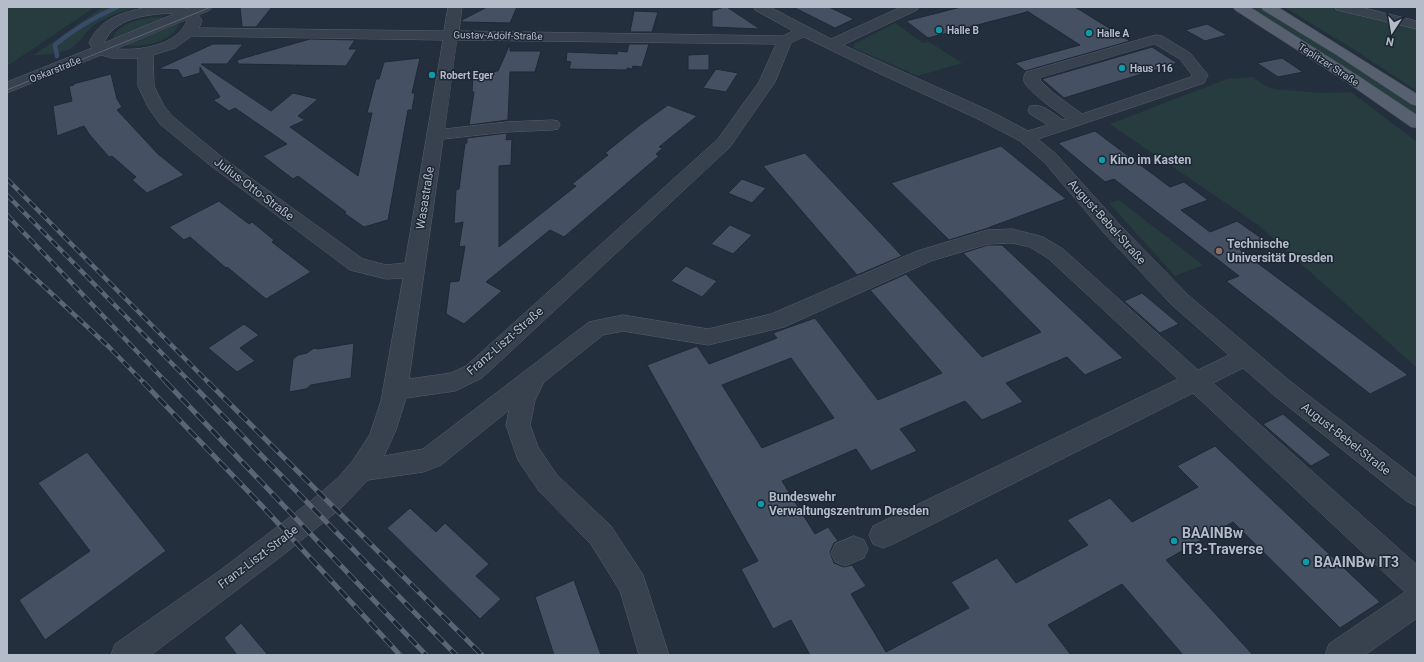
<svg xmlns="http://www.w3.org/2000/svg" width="1424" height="662" font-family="Roboto,sans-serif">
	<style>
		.green { fill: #263c3f }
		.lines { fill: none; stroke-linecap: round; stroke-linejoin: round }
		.stream { stroke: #394c67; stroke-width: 4.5 }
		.building { fill: #455162; stroke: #1f2835; fill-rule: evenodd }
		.minor-casing { stroke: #565f6c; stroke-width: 1 }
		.major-casing { stroke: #414a57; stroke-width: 1 }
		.minor { fill: #38414e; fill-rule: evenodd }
		.major { fill: #56606e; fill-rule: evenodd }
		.tram { stroke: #5a6575; stroke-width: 1 }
		.rail-far1-casing { stroke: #5a6575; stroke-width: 4.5 }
		.rail-casing { stroke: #5a6575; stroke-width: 5 }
		.rail-far1 { stroke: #1d2633; stroke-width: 3; stroke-dasharray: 8; stroke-linecap: butt }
		.rail { stroke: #1d2633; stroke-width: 3.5; stroke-dasharray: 11; stroke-linecap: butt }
		.culture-dot { fill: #0f9aa8; stroke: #1d2633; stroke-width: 1.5 }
		.education-dot { fill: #8d6e63; stroke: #1d2633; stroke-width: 1.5 }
		.labels { text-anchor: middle; stroke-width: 3; stroke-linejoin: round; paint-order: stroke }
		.far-poi-label { font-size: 10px; font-weight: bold; fill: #b4bcc9; stroke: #1d2633; text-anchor: start }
		.far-street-label { font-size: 10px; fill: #b4bcc9; stroke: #1d2633 }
		.poi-label { font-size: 12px; font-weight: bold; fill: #b4bcc9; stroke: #1d2633; text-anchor: start }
		.street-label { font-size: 12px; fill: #b4bcc9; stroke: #1d2633 }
		.near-poi-label { font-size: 14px; font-weight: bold; fill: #b4bcc9; stroke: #1d2633; text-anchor: start }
	</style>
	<rect width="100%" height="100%" fill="#242f3e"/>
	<path class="green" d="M7 7H95L7 66Z
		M103 7H138C124 11 110 15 97 23 87 29 82 40 73 47 66 52 43 56 34 55Z
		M1247 7H1260L1417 107V118Z
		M1284 7H1329L1417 28V91L1350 47Z
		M153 17 170 18 113 41C113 24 141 19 153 17Z
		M177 22 178 26C169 44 139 48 121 45Z
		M895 23 923 43 929 42 962 63 918 76 854 48V44Z
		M1253 77 1265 86 1275 89 1322 93 1351 92 1417 142V368L1258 225 1110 124 1227 79Z
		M1119 200 1203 265 1175 276 1109 203Z"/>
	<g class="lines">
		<path class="stream" d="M57 56 55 45C74 29 95 17 117 7"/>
	</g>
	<path class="building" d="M240 7H272L256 27H242Z
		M487 7H517L510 23 462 22V20Z
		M724 7H727L760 29 712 27V11Z
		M793 7H829L854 19 835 28Z
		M961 7H1075L1130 41 1025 71 1015 63 1080 45 1027 11V12L928 38 906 21Z
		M634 11 658 12 652 32H630Z
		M1207 24 1227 35 1205 41 1185 30Z
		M310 39 355 40 349 49H357L346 66 238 64 237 60Z
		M213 44H243L227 64H201L271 111 293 93 318 99 298 116 305 120 290 127 358 176 372 113H367L376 79H379L384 62 420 58 412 93H415L412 110H408L388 220 364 227 344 213 346 212 298 176 293 179 263 156 287 144 235 108 229 111 213 100 220 97 200 67V73L183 78 178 70 158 69Z
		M510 44V51H541L535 72H510L508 120 469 125 474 92H472L473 74 498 71Z
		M629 44H649L642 67 633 66 632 69 627 68V70L569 69 571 62 566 61 567 52 617 54 618 51 627 52Z
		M1152 47 1177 63 1064 98 1042 79Z
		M709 54V70H688V55Z
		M1282 58 1303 72 1278 77 1257 63Z
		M716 69 738 73 726 92 703 88Z
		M111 74 117 99 122 107 117 110 158 154 184 175 147 193 132 180 136 177 112 156 109 157 89 134 84 126 57 136 53 106 72 101 69 86 74 85 73 84Z
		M668 105 697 116 659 147 663 148 656 154 659 156 564 237 550 230 486 282 502 291 464 324 446 314 450 282 459 281 465 246 459 247 463 222 454 224 456 190 459 189 465 143H467V138L507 133 506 140 512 139 511 165 499 166V247L576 186 572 184 608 155 605 153 640 125Z
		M1095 131 1170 187 1184 182 1208 200 1181 210 1210 232 1237 221 1264 240 1240 250 1408 375 1370 394 1226 281 1239 276 1114 179 1105 182 1058 143Z
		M1001 146 1066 199 985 229 949 240 891 183Z
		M805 153 902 256 857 275 763 166Z
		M742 179 766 188 752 203 728 193Z
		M219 201 249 224 252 222 274 240 272 242 311 272 266 299 227 267 226 268 190 237 184 240 169 227Z
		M730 225 752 235 733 254 711 244Z
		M988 245H1002L1123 358 1085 375 1067 357 1006 383 1023 402 982 420 965 401 900 429 917 451 871 471 856 449 782 481 815 534 828 527 838 541 834 543 830 552 834 563 844 567 852 565 866 586 851 594 886 652 969 608 951 582 997 558 1016 583 1088 545 1067 520 1110 498 1132 522 1198 487 1177 466 1215 446 1380 602 1340 628 1233 522 1166 560 1253 655H1183L1122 584 1048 625 1071 655H810L791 620 773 629 741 569 758 561 647 365 697 346 709 364 777 338 773 333 815 318 878 400 942 373 870 290 906 274 982 357 1041 332 963 253ZM791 358 834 418 762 448 722 385Z
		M686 266 717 281 702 297 671 281Z
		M1142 293 1179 324 1160 333 1124 301Z
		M244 324 259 335 240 348 255 361 237 372 208 348Z
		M354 343 351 378 311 385 306 389 289 392 293 359 298 355 307 353 314 348 318 349Z
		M1283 414 1331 455 1311 466 1263 424Z
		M87 452 166 551 45 640 19 600 90 551 38 483Z
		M410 508 436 532 445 523 489 564 476 576 501 599 480 619 387 528Z
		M574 580 601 655H554L535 597Z
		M241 623 268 655H237L224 638Z"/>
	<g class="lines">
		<defs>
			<path id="minor" d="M148 7H179L188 9 193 7H212L210 10 198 15 202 20 199 28 444 31 448 7H462L459 31 783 36 793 31 755 10 753 7H770L831 39 901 7H919L917 10 843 45 990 111 1028 131 1048 125 1030 114 1028 110 1030 106C1043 103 1053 114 1063 120L1067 119C1058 112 1027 91 1024 81 1023 77 1025 74 1026 72L1152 36 1157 35 1162 36 1190 53 1208 75 1204 83 1038 139 1057 155 1119 224 1188 295 1291 382 1417 479V506L1408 502 1275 396 1243 368 1213 383 1417 565V618L1365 655H1325L1329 644 1405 592 1193 393 893 544 883 548 873 544 869 535 873 526 1178 379 1049 259 1030 247 1012 243 988 244 931 261 784 327 708 345 623 331 603 335 544 382 535 400 530 425 538 447 557 475 611 526 643 575 669 655H639L620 591 591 544 539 491 518 460 506 425 509 410 441 465 423 472 368 480 340 509 283 555 151 655H111L115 644 222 569 312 500 339 477 354 459 370 434 381 401 403 278 386 279 350 270 211 166 160 124 148 107 138 86V58H112L101 55 7 93V82L92 48 89 43C100 18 123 12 148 7ZM169 13 174 14 104 43C114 18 145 15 169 13ZM186 20 187 21C177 46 139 51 116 49ZM192 36 443 40 405 263 386 265 363 259 223 158 172 116 164 106 154 86 153 55 175 48ZM804 37 872 70 978 119 1020 141 1045 163 1105 234 1172 305 1229 355 1198 370 1063 249 1043 237 1036 235 1012 229 987 230 917 251 771 314 708 329 623 315 589 322 423 449 384 456 396 430 406 398 455 391 482 378 730 147 775 82 791 43ZM457 40 776 44 759 82 718 139 466 366 451 373 409 379 443 139 506 132 552 130 558 129 560 125 558 121 552 120 506 122 445 129ZM1155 44 1180 59 1192 75 1191 77 1082 114 1052 92 1040 80V78Z
				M1335 7H1360L1417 21V29L1337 10Z
				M854 536 864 540 868 549 864 558 845 566 835 562 831 553 835 544Z"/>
			<path id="major" d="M1233 7H1250L1360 77 1417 115V128L1411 127 1348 83 1235 10Z
				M1261 7H1278L1417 94V106L1411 104 1335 54 1263 10Z"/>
		</defs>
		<use href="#minor" class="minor-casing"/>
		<use href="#major" class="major-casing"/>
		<use href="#minor" class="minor"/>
		<use href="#major" class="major"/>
		<path class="tram" d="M7 90 211 7"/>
		<defs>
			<path id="rail-far1" d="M7 179 209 383
				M7 195 191 383
				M7 215 167 383
				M7 252 109 347 144 383"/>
			<path id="rail" d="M143 382 263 507 400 655
				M166 382 426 655
				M190 382 456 655
				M208 382 482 655"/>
		</defs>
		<use href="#rail-far1" class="rail-far1-casing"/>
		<use href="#rail" class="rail-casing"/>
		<use href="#rail-far1" class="rail-far1"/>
		<use href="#rail" class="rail"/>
	</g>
	<g class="culture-dot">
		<circle cx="939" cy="30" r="4"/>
		<circle cx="1089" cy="33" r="4"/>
		<circle cx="1122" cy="68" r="4"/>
		<circle cx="432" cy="75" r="4"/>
		<circle cx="1102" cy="160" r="4"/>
		<circle cx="761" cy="504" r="4"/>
		<circle cx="1174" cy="541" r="4"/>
		<circle cx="1306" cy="562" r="4"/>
	</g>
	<circle class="education-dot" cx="1219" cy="251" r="4"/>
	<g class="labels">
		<g class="far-poi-label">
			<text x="947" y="34">Halle B</text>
			<text x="1097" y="37">Halle A</text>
			<text x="1130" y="72">Haus 116</text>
			<text x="440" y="79">Robert Eger</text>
		</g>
		<g class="far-street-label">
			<text transform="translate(498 35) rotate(1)" y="4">Gustav-Adolf-Straße</text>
			<text transform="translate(1329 64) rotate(33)" y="4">Teplitzer Straße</text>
			<text transform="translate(55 69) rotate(-22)" y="4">Oskarstraße</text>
		</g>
		<g class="poi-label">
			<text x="1110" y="164">Kino im Kasten</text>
			<text x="1227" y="248">Technische<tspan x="1227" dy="14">Universität Dresden</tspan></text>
			<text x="769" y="501">Bundeswehr<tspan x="769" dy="14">Verwaltungszentrum Dresden</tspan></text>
		</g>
		<g class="street-label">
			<text transform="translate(254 189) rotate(37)" y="4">Julius-Otto-Straße</text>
			<text transform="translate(425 198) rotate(-81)" y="4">Wasastraße</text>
			<text transform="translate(1107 222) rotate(48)" y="4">August-Bebel-Straße</text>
			<text transform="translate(505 341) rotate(-41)" y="4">Franz-Liszt-Straße</text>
			<text transform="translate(1346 439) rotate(38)" y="4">August-Bebel-Straße</text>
			<text transform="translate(258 557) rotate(-37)" y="4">Franz-Liszt-Straße</text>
		</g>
		<g class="near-poi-label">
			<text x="1182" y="538">BAAINBw<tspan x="1182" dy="16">IT3-Traverse</tspan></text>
			<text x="1314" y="567">BAAINBw IT3</text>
		</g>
	</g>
	<rect width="1424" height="662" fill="none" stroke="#b4bcc9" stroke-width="16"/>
	<g transform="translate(1392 32) rotate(192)" stroke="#1d2633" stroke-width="3" paint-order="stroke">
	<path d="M0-3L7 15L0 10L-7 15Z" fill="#b4bcc9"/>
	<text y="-6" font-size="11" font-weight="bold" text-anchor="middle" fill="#b4bcc9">N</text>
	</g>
</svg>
